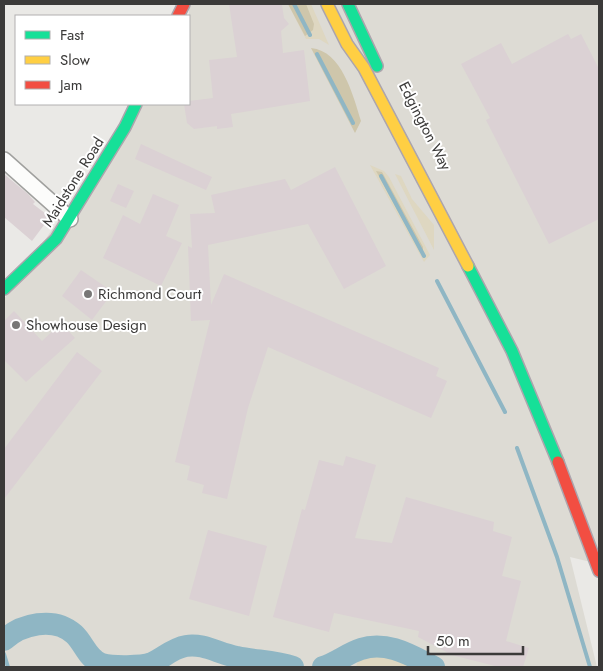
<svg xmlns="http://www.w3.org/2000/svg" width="603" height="671" font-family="Jost,sans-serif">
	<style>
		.built { fill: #dddbd4 }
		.green { fill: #ded7c1 }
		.forest { fill: #cec6ab }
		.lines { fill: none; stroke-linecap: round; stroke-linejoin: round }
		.stream { stroke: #8fb6c4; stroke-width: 4 }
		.river { stroke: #8fb6c4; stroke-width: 22 }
		.building { fill: #dbd1d4 }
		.street-casing { stroke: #a0a09e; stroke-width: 18 }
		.fast-casing { stroke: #aca5ad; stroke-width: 14 }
		.slow-casing { stroke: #aca5ad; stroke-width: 14 }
		.jam-casing { stroke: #aca5ad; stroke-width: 14 }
		.street { stroke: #fcfcfb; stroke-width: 15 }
		.fast { stroke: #16e098; stroke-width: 11 }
		.slow { stroke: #ffcf43; stroke-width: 11 }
		.jam { stroke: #f24e42; stroke-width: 11 }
		.poi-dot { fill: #787776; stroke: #fff; stroke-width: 2 }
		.labels { text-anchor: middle; stroke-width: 4; stroke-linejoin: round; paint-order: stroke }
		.street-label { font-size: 15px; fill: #3b3a39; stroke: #fff }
		.poi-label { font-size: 15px; fill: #3b3a39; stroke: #fff; text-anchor: start }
	</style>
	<rect width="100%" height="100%" fill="#eae9e6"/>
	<path class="built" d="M189 4H599V564L570 557 597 667H4V299L139 104H189Z"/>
	<path class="green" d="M288 4H311L329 45 319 39H306Z
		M370 165 384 171 389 177 430 255 424 262Z
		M395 174 401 176 412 199 434 225V250Z
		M379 652 399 657 414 667H356L359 657Z"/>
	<path class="forest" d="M288 4H306L314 24 313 30 305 36Z
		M311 48C342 51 353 95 361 121L355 133Z
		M376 171 382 172 423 247V251H420Z"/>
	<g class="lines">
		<path class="stream" d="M294 4 310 35
			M317 54 353 123
			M381 176 424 256
			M437 281 505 412
			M517 448 557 557 590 667
			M4 654 8 667"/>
		<path class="river" d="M4 640C21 624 54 616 74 634 84 643 88 660 102 664 112 667 142 667 152 663 163 658 173 648 186 646 204 643 219 654 237 657 256 661 275 661 293 667
			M323 667C336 663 348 653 361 649 387 640 412 656 434 667"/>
	</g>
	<path class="building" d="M229 4 282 5 284 18 289 24 281 31 283 53 304 50 310 101 231 114 233 127 217 129V126L194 129 187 123 184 104H189V101L213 98 209 60 237 57Z
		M568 34 571 39 581 34 599 69V219L549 244 486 120 490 118 461 64 501 43 512 64Z
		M141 144 212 177 206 190 135 159Z
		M335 167 386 266 344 289 308 224 208 245 211 305 224 274 439 368 436 376 447 381 431 418 268 347 248 408 227 499 202 493 204 485 187 480 190 466 175 462 210 320 191 321 188 246 192 248 190 214 215 213 211 195 285 179 291 190Z
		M4 174 28 194 35 202 33 204 50 217 32 241 4 217Z
		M118 184 134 191 126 208 110 201Z
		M153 194 179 205 166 236 182 243 161 286 103 258 123 215 140 224Z
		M81 270 113 292 92 320 62 296Z
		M14 311 42 341 61 323 75 338 26 382 4 360V321Z
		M77 352 102 371 4 499V449Z
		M346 456 376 465 355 538 392 543 406 497 494 522 493 531 512 537 502 576 521 581 506 641 529 648 523 667H499L452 655 418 637 419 631 334 613 329 632 273 617 302 509 305 510 319 460 343 466Z
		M208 530 267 546 249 616 189 599Z"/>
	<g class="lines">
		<defs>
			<path id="street" d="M4 160 70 219"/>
			<path id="fast" d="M348 4 377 66
				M468 266 512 351 558 462
				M4 289 56 239 125 127 136 104"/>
			<path id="slow" d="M327 4 347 44 364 68 468 266"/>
			<path id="jam" d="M178 16 184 4
				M558 462 599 571"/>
		</defs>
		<use href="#street" class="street-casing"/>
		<use href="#fast" class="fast-casing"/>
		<use href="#slow" class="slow-casing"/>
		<use href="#jam" class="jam-casing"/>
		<use href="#street" class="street"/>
		<use href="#fast" class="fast"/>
		<use href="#slow" class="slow"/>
		<use href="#jam" class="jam"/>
	</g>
	<g class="poi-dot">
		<circle cx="88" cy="294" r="5"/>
		<circle cx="16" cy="325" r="5"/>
	</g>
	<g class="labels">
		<g class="street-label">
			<text transform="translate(425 126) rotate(63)" y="5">Edgington Way</text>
			<text transform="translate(73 182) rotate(-58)" y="5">Maidstone Road</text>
		</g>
		<g class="poi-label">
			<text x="98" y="299">Richmond Court</text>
			<text x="26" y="330">Showhouse Design</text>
		</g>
	</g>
	<rect width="603" height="671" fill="none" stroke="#3b3a39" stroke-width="10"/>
	<rect x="15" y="15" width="175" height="90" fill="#ffffff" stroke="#b1b0b0"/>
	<rect x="25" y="31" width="25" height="8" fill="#16e098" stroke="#b1b0b0"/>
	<text x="60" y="40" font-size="15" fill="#3b3a39">Fast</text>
	<rect x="25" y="56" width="25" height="8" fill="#ffcf43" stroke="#b1b0b0"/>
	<text x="60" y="65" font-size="15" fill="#3b3a39">Slow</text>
	<rect x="25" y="81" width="25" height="8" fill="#f24e42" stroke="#b1b0b0"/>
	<text x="60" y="90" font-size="15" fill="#3b3a39">Jam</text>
	<path d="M428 646v8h95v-8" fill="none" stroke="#3b3a39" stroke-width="2.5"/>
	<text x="436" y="646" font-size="15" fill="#3b3a39" stroke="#ffffff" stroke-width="4" paint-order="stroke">50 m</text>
</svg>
